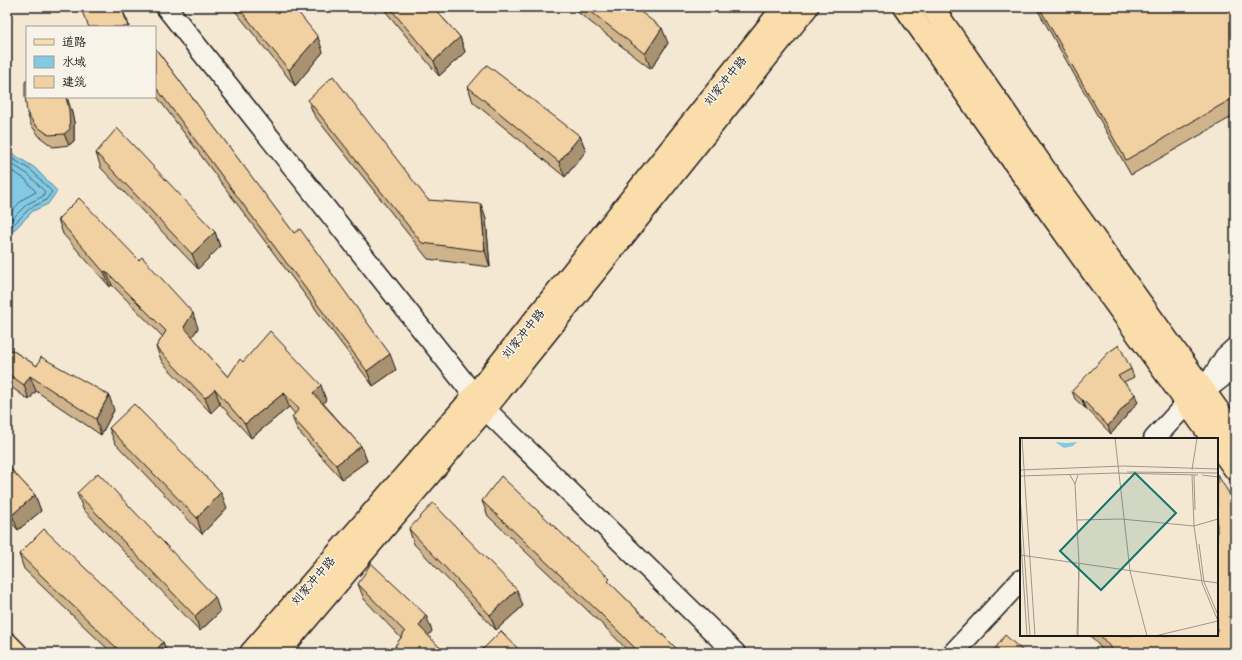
<svg xmlns="http://www.w3.org/2000/svg" width="1242" height="660" font-family="'Balsamiq Sans','LXGW WenKai TC',sans-serif">
	<style>
		.water { fill: #83c9e4; stroke: #5a8494 }
		.lines { fill: none; stroke-linecap: round; stroke-linejoin: round }
		.shore { stroke: #45616c; stroke-width: 1 }
		.minor-casing { stroke: #1c1c1c; stroke-width: 23 }
		.major-casing { stroke: #1c1c1c; stroke-width: 25 }
		.minor { stroke: #f7f3e8; stroke-width: 20 }
		.major { stroke: #fbddab; stroke-width: 22 }
		.wall { fill: #cfb38b; stroke: #1c1c1c }
		.shaded-wall { fill: #a99271; stroke: #1c1c1c }
		.building { fill: #f1d0a2; stroke: #1c1c1c }
		.labels { text-anchor: middle; stroke-width: 3; stroke-linejoin: round; paint-order: stroke }
		.street-label { font-size: 12px; fill: #1c1c1c; stroke: #f7f3e8 }
		.inset-road { fill: none; stroke: #9e968a; stroke-width: 1 }
		.view { fill: #0f766e; fill-opacity: 0.15; stroke: #0f766e; stroke-width: 2 }
		.inset-edge { fill: none; stroke: #1c1c1c; stroke-width: 2 }
	</style>
	<rect width="100%" height="100%" fill="#f5e8d3"/>
	<filter id="ink" filterUnits="userSpaceOnUse"><feTurbulence type="fractalNoise" baseFrequency=".025" numOctaves="2"/><feDisplacementMap in="SourceGraphic" scale="8" xChannelSelector="R" yChannelSelector="G"/><feConvolveMatrix kernelMatrix="1 2 1 2 8 2 1 2 1" color-interpolation-filters="sRGB"/></filter>
	<g filter="url(#ink)">
		<path class="water" d="M7 150 35 168 57 191 48 204 33 211 12 232H7Z"/>
		<g class="lines">
			<path class="shore" d="M7 155 32 171 52 192 45 201 30 208 11 227 7 228
				M7 161 29 175 45 192 42 197 27 204 9 222 7 223
				M7 168 25 179 36 192 23 199 7 216"/>
			<defs>
				<path id="minor" d="M166 7 485 409 735 653
					M1235 348 1225 357 1204 391 1235 367
					M1154 439 1187 403 1199 395
					M953 653 1021 580"/>
				<path id="major" d="M905 7 1028 182 1213 439
					M932 7 1045 170 1235 434
					M1217 444 1235 469
					M7 644 16 653
					M251 653 474 396 784 7
					M278 653 485 409 807 7"/>
			</defs>
			<use href="#minor" class="minor-casing"/>
			<use href="#major" class="major-casing"/>
			<use href="#minor" class="minor"/>
			<use href="#major" class="major"/>
		</g>
		<path class="wall" d="M232 7H294L323 52 295 86Z
			M382 7H433L460 37 465 52 439 76Z
			M571 7H634L668 43 651 69Z
			M1036 7H1235V115L1131 175Z
			M155 48 396 370 373 386 155 94Z
			M468 87 580 136 586 151 565 177 473 102Z
			M308 100 428 200 486 219 490 267 428 259 314 115Z
			M71 109 74 122V141L69 145 53 147 40 137 31 125 27 113Z
			M96 153 215 232 220 247 198 269 101 168Z
			M58 219 198 328 192 337 228 377 243 362 326 400 323 403 361 446 367 461 342 479 298 431 292 417 295 414 289 407 251 438 220 404 211 413 162 362 156 347 163 337 112 285 110 287 63 234Z
			M7 347 37 366 114 410 101 435 36 391 29 400 7 384Z
			M1131 369 1134 377 1124 382 1138 402 1111 434 1086 408H1085L1075 399 1072 391Z
			M109 428 227 508 202 534 115 443Z
			M7 465 35 495 41 511 18 530 7 518Z
			M77 493 220 612 200 631 83 509Z
			M482 501 611 584 681 653H630L606 628 488 516Z
			M409 529 523 606 496 630 414 544Z
			M19 554 163 642 167 653H112L24 569Z
			M358 584 432 631 428 636 445 653H398L395 646 401 638 364 599Z
			M1090 635H1217L1235 653H1105Z"/>
		<path class="shaded-wall" d="M123 11 128 22 129 27H128Z
			M662 28 668 43 651 69 645 54Z
			M318 37 323 52 295 86 289 70Z
			M460 37 465 52 439 76 434 61Z
			M67 97 71 109 74 122V141L69 145 64 134Z
			M580 136 586 151 565 177 559 162Z
			M481 204 486 219 490 267 485 251Z
			M215 232 220 247 198 269 192 254Z
			M106 271 112 285 110 287 104 272Z
			M193 313 198 328 189 342 184 327Z
			M390 354 396 370 373 386 367 371Z
			M30 376 36 391 29 400 24 385Z
			M321 385 326 400 319 408 313 393Z
			M215 389 220 404 211 413 205 398Z
			M284 393 289 407 251 438 245 424Z
			M1135 394 1138 402 1111 434 1108 426Z
			M109 395 114 410 101 435 96 419Z
			M1082 400H1083L1086 408H1085Z
			M361 446 367 461 342 479 336 465Z
			M221 492 227 508 202 534 197 518Z
			M35 495 41 511 18 530 12 515Z
			M517 590 523 606 496 630 490 615Z
			M215 597 220 612 200 631 195 616Z
			M426 615 432 631 424 641 419 626Z
			M163 642 167 653H154Z"/>
		<path class="building" d="M83 7H121L123 11 128 27H89L83 14Z
			M238 7H294L318 37 289 70Z
			M389 7H433L460 37 434 61Z
			M585 7H634L662 28 645 54Z
			M1039 7H1235V97L1126 160Z
			M155 48 294 233 300 229 390 354 367 371 155 86Z
			M487 65 580 136 559 162 468 87Z
			M333 76 428 200 481 204 485 251 422 243 308 100Z
			M27 80V97H66L69 110 70 129 64 134 49 135 35 125 27 113 25 96V82Z
			M117 128 215 232 192 254 96 153Z
			M79 198 139 260 142 257 193 313 184 327 228 377 240 359 243 362 270 331 321 385 313 393 361 446 336 465 292 417 299 409 284 393 245 424 215 389 205 398 156 347 166 331 106 271 104 272 58 219Z
			M1119 345 1131 369 1118 376 1135 394 1108 426 1083 400H1082L1072 391 1109 352Z
			M7 347 37 366 41 357 109 395 96 419 30 376 24 385 7 373Z
			M134 404 221 492 197 518 109 428Z
			M7 465 35 495 12 515 7 509Z
			M98 473 215 597 195 616 77 493Z
			M1217 474 1235 503V653H1115L1100 635H1217Z
			M501 476 610 579 608 581 681 653H640L600 613 482 501Z
			M433 503 517 590 490 615 409 529Z
			M44 529 163 642 154 653H122L19 554Z
			M371 563 426 615 419 626 445 653H403L395 646 405 632 358 584Z
			M501 631 522 653H483L481 651Z
			M1005 635 1025 653H992Z"/>
	</g>
	<g class="labels">
		<g class="street-label">
			<text transform="translate(725 81) rotate(-51)" y="4">刘家冲中路</text>
			<text transform="translate(523 334) rotate(-51)" y="4">刘家冲中路</text>
			<text transform="translate(313 581) rotate(-49)" y="4">刘家冲中路</text>
		</g>
	</g>
	<g transform="translate(1020 438)">
		<rect width="198" height="198" fill="#f5e8d3"/>
		<path d="M35 4 46 5 57 4 53 8 44 10Z" fill="#83c9e4"/>
		<path class="inset-road" d="M2 0 15 198M95 0 110 133 127 198M0 32 103 28 198 31M172 32 177 0M107 34 198 35M50 37 55 46 58 37M172 37 174 88 182 145 198 183M174 37 175 72M182 37 198 39M0 38 97 35 178 37M55 46 59 125M0 56 10 198M57 82 101 81 174 88 198 81M0 90 7 198M179 106 184 144 198 177M0 117 198 145M57 198 59 126 58 198M135 198 198 183"/>
		<path class="view" d="M115 35 156 75 81 152 40 113Z"/>
		<rect width="198" height="198" class="inset-edge"/>
	</g>
	<rect width="1242" height="660" fill="none" stroke="#f7f3e8" stroke-width="24"/>
	<rect x="12" y="12" width="1218" height="636" fill="none" stroke="#1c1c1c" stroke-width="1.5" filter="url(#ink)"/>
	<rect x="26" y="26" width="130" height="72" fill="#f7f3e8" stroke="#9f9d96"/>
	<rect x="34" y="39" width="20" height="6" fill="#fbddab" stroke="#9f9d96"/>
	<text x="62" y="46" font-size="12" fill="#1c1c1c">道路</text>
	<rect x="34" y="56" width="20" height="12" fill="#83c9e4" stroke="#9f9d96"/>
	<text x="62" y="66" font-size="12" fill="#1c1c1c">水域</text>
	<rect x="34" y="76" width="20" height="12" fill="#f1d0a2" stroke="#9f9d96"/>
	<text x="62" y="86" font-size="12" fill="#1c1c1c">建筑</text>
</svg>
